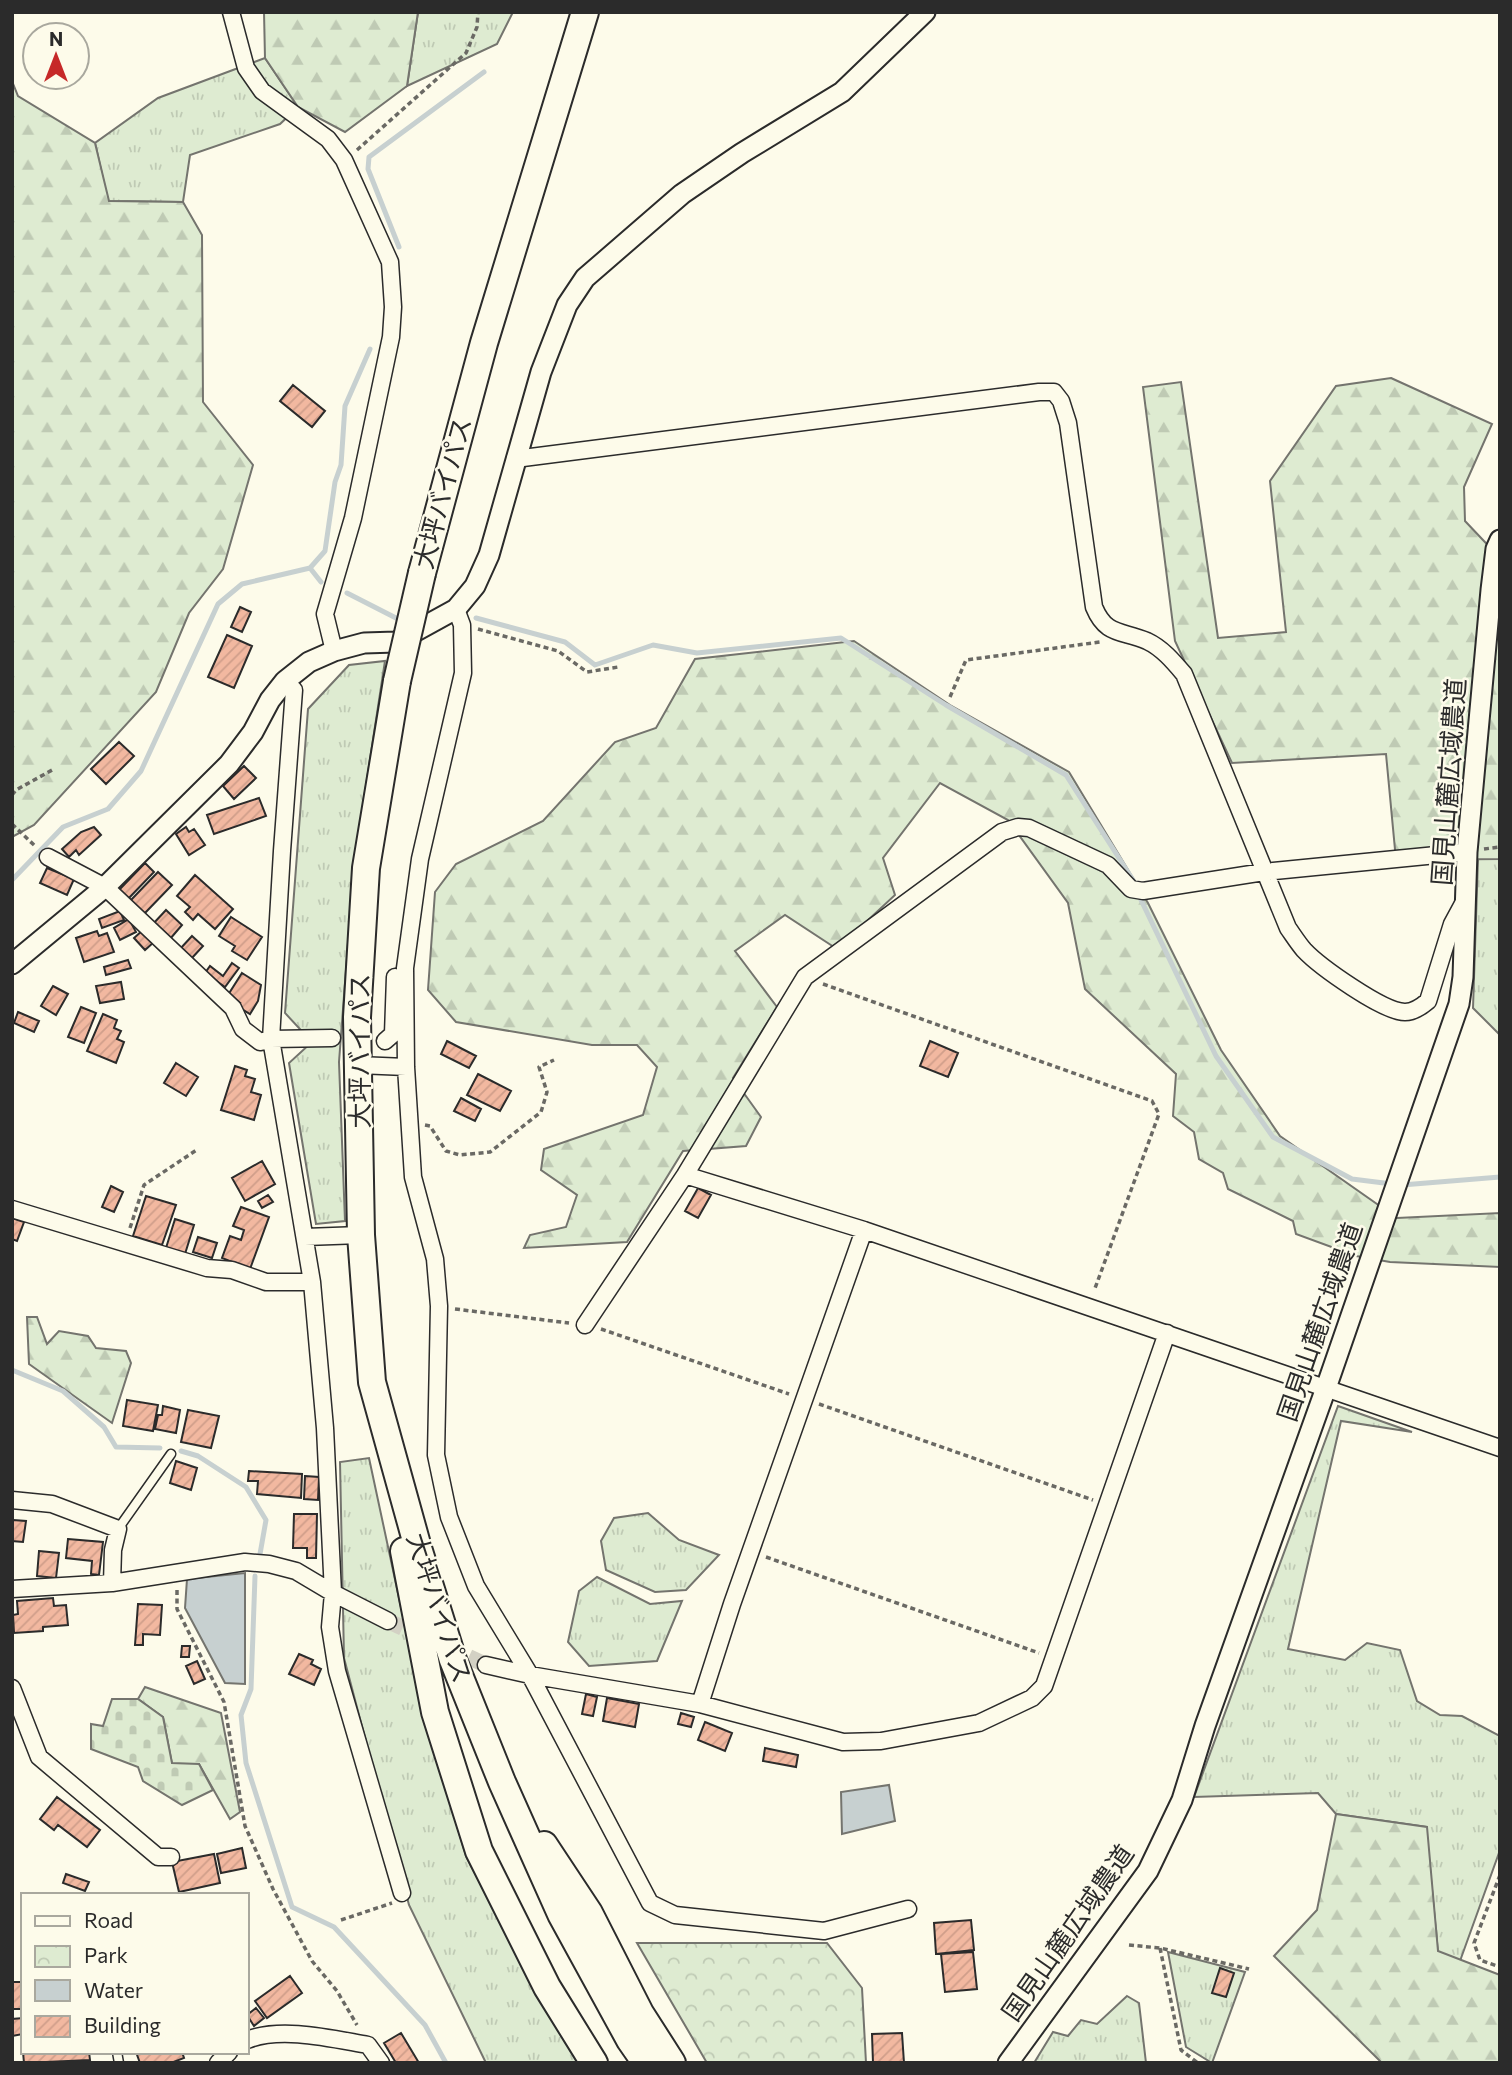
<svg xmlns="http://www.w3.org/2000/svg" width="1512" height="2075" font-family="Commissioner,'Noto Sans JP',sans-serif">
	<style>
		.grass { fill: url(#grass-tufts); stroke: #74746e; stroke-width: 2 }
		.forest { fill: url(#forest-firs); stroke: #74746e; stroke-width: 2 }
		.cemetery { fill: url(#cemetery-stones); stroke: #74746e; stroke-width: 2 }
		.park { fill: url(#park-crowns); stroke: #74746e; stroke-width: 2 }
		.water { fill: #c7d0d0; stroke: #74746e; stroke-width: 2 }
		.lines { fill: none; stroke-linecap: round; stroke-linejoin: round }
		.stream { stroke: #c7d0d0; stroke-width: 5 }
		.building { fill: url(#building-hatch); stroke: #2b2b2b; stroke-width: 2 }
		.minor-tunnel { stroke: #d3d1c4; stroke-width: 16; stroke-dasharray: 16 8; stroke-linecap: butt }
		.service-casing { stroke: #2b2b2b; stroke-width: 11 }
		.minor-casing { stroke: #2b2b2b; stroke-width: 19 }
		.tertiary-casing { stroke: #2b2b2b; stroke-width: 23 }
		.trunk-casing { stroke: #2b2b2b; stroke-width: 30 }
		.path { stroke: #6a6964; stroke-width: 3.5; stroke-dasharray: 5 3.5; stroke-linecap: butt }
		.service { stroke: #fdfbea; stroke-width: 8 }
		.minor { stroke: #fdfbea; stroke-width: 16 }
		.tertiary { stroke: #fdfbea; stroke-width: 19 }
		.trunk { stroke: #fdfbea; stroke-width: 26 }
		.trunk-bridge-casing { stroke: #2b2b2b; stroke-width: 30; stroke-linecap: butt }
		.trunk-bridge { stroke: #fdfbea; stroke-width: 26 }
		.labels { text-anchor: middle; stroke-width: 5; stroke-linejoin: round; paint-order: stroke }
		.street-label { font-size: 26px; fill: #2b2b2b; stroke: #fdfbea }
	</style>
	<defs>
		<pattern id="grass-tufts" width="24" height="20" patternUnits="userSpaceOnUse" patternTransform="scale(1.75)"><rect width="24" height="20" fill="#deebd1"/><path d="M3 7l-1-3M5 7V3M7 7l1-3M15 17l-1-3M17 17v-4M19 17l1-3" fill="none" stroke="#bfcab4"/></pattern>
		<pattern id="forest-firs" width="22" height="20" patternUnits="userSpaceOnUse" patternTransform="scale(1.75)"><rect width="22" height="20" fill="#deebd1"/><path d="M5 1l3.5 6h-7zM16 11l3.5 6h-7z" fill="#bfcab4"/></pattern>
		<pattern id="cemetery-stones" width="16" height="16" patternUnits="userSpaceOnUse" patternTransform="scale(1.75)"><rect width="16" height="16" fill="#deebd1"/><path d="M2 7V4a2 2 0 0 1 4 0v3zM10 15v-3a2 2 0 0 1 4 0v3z" fill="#bfcab4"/></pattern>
		<pattern id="park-crowns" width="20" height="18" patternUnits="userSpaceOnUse" patternTransform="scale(1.75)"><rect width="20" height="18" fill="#deebd1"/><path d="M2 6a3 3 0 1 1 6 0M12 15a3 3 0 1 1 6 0" fill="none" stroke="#bfcab4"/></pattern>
		<pattern id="building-hatch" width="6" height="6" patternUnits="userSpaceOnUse" patternTransform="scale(1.75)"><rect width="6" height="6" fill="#f2b8a0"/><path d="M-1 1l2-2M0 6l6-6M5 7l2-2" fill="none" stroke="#d09e8a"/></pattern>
	</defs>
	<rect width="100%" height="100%" fill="#fdfbea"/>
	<path class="grass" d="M418 12H513L497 44 407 86Z
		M265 58 298 107 280 124 190 155 183 202 108 201 95 143 158 98Z
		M385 661 354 864 339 1062 345 1221 316 1224 289 1063 312 1042 285 1013 308 709 349 665Z
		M1478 859H1500V1035L1473 1008Z
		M1338 1406 1412 1432 1341 1421 1288 1649 1345 1660 1367 1643 1400 1650 1417 1701 1440 1715 1462 1716 1500 1736V1850L1460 1961 1438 1952 1426 1827 1336 1814 1318 1793 1194 1797Z
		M369 1458 424 1715 466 1856 530 1979 581 2063H486L409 1905 344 1658 340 1462Z
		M648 1513 679 1540 719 1555 686 1590 655 1592 606 1570 601 1541 614 1518Z
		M597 1577 650 1604 682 1601 657 1661 589 1666 568 1642 579 1591Z
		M1168 1952 1245 1972 1212 2063 1186 2047Z
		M1127 1996 1139 2003 1146 2063H1034L1053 2032 1068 2036 1081 2020 1097 2024Z"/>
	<path class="forest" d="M264 12H418L407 86 345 132 298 107 265 58Z
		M12 81 18 96 95 143 109 201 183 202 202 235 203 402 253 465 223 569 189 613 156 692 34 825 12 837Z
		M1391 378 1492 424 1464 487 1465 521 1500 558V859L1396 860 1386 754 1232 763 1175 641 1143 387 1181 382 1218 638 1286 632 1270 481 1336 386Z
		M854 641 950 705 1069 772 1148 903 1221 1050 1280 1136 1397 1218 1500 1213V1267L1390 1262 1356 1256 1296 1234 1293 1221 1228 1189 1223 1173 1199 1159 1194 1132 1173 1116 1176 1074 1085 989 1068 903 1008 820 940 783 883 858 895 895 837 949 785 915 735 951 777 1007 733 1078 761 1117 746 1146 683 1151 627 1242 524 1248 530 1235 566 1227 577 1195 541 1170 544 1149 643 1115 657 1067 637 1045H592L456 1022 428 990 435 892 456 864 543 821 615 742 656 728 695 659Z
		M27 1317H37L47 1344 59 1331 88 1336 96 1348 126 1351 131 1363 112 1423 29 1364Z
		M145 1687 221 1713 240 1812 230 1819 199 1764H172L163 1717 138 1699Z
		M1336 1814 1427 1827 1438 1951 1500 1975V2063H1382L1274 1956 1317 1910Z"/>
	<path class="cemetery" d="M112 1699H138L163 1717 172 1763 199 1764 213 1790 182 1805 143 1781 138 1767 91 1749V1724L103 1726Z"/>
	<path class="park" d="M637 1943H827L862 1988 866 2063H707Z"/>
	<path class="water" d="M245 1573V1684L225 1683 185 1608 187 1579Z
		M889 1785 895 1821 842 1834 841 1792Z"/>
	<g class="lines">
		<path class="stream" d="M399 247 368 169 369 157 484 72
			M310 568 321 582
			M347 593 396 618H404
			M476 618 565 642 595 665 653 645 697 653 841 638 946 705 1066 775 1133 880
			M12 880 63 827 108 809 141 771 218 604 242 584 310 568 325 551 335 482 341 465 345 406 370 349
			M1141 900 1216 1056 1273 1137 1352 1179 1392 1184
			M1402 1185 1500 1177
			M12 1370 63 1391 104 1427 116 1447 160 1448
			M181 1451 198 1456 246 1487 266 1520 260 1554
			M255 1576 251 1689 241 1715 246 1763 292 1907 334 1927 425 2025 446 2063"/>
	</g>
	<path class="building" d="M293 385 325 411 312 427 280 401Z
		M240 607 251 612 242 632 231 627Z
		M227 635 252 646 234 688 208 677Z
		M119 742 134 756 106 784 91 769Z
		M244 766 256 778 234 799 223 786Z
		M259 798 266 816 214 834 207 815Z
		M94 827 101 835 79 855 76 850 69 857 62 849 81 832Z
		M186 827 189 832 194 829 205 845 189 855 176 834Z
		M145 863 154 872 128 899 119 890Z
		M47 868 74 879 67 895 40 883Z
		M158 872 172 885 144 914 130 901Z
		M195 875 233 909 215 929 198 914 193 920 185 912 190 907 177 896Z
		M166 910 182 925 170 939 153 924Z
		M120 911 124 920 102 928 99 919Z
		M231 917 262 937 247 960 232 951 235 946 219 936Z
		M129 919 136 932 120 940 114 928Z
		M143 930 154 942 145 950 134 938Z
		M97 931 99 936 107 933 114 952 84 962 76 938Z
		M192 936 203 946 191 959 180 949Z
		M128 960 131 968 106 975 104 967Z
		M232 963 239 968 225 987 205 973 210 966 223 976Z
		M242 973 261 985 258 1001 250 1014 237 1006 240 1003 228 995Z
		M121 982 124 999 100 1003 96 986Z
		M53 986 68 994 56 1015 41 1006Z
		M81 1007 96 1013 84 1043 68 1037Z
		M18 1012 39 1021 34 1032 14 1023Z
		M103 1014 117 1020 114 1028 121 1031 117 1039 124 1042 116 1063 87 1051Z
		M447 1041 476 1056 469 1068 441 1054Z
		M930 1041 958 1053 948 1077 920 1066Z
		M176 1063 198 1077 186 1096 164 1083Z
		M235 1066 247 1070 245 1076 255 1079 251 1092 261 1095 254 1120 221 1110Z
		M478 1074 511 1091 500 1111 467 1095Z
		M461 1098 481 1109 475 1121 454 1111Z
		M262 1161 275 1184 245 1201 232 1178Z
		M111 1186 123 1192 114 1212 102 1207Z
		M698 1188 711 1195 698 1218 685 1211Z
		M268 1195 273 1202 262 1208 258 1201Z
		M146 1196 176 1205 162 1245 133 1236Z
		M241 1207 269 1217 250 1269 222 1258 230 1236 241 1240 244 1230 233 1226Z
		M12 1218 24 1222 17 1241 12 1239Z
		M175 1219 194 1225 185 1254 166 1248Z
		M198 1237 217 1243 212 1258 193 1252Z
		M127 1400 158 1405 153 1431 123 1426Z
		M163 1406 180 1410 176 1433 155 1429 158 1415H162Z
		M188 1410 219 1416 211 1448 181 1442Z
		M176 1461 197 1468 191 1490 170 1483Z
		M249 1471 302 1474 301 1498 257 1494 258 1481H248Z
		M305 1476 319 1477 318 1500 304 1499Z
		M294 1514H317L316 1558H307V1548H293Z
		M13 1520 26 1521 23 1542 12 1541Z
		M68 1539 103 1542 99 1575 91 1574 92 1561 66 1558Z
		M39 1551 59 1553 56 1578 37 1576Z
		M53 1598 54 1606 66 1605 68 1625 43 1627V1631L14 1633 13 1615 18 1614 17 1601Z
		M138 1604 162 1605 160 1635 143 1634V1645H135Z
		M182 1646H190L189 1657H181Z
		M299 1654 313 1660 311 1664 321 1669 314 1685 289 1674Z
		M197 1661 205 1679 194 1684 186 1666Z
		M586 1694 597 1697 593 1716 582 1714Z
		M607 1698 639 1704 635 1727 603 1721Z
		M681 1713 694 1717 691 1727 678 1724Z
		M705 1722 732 1733 725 1751 698 1740Z
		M765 1748 798 1755 796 1767 763 1761Z
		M57 1797 100 1830 87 1847 58 1825 54 1830 40 1819Z
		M242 1848 246 1868 221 1873 217 1854Z
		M214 1854 220 1883 179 1892 172 1862Z
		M66 1874 89 1882 85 1891 63 1883Z
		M971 1920 974 1950 936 1954 934 1923Z
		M973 1952 977 1989 945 1992 941 1954Z
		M1220 1968 1234 1973 1226 1997 1212 1993Z
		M290 1976 302 1993 267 2018 255 2001Z
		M12 1982H23V2009H12Z
		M256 2008 264 2018 254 2026 247 2015Z
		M23 2018V2034L12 2036V2019Z
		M401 2033 419 2063H396L384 2043Z
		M902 2033 904 2063H873L872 2034Z
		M23 2052H89L90 2060 24 2063Z
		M136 2052H182L184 2058 171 2063H140Z"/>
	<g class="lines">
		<path class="minor-tunnel" d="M388 1621 423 1637
			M447 1647 486 1665"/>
		<defs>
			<path id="service" d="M118 1529 171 1454
				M117 2052 119 2063"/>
			<path id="minor" d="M231 12 246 68 262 91 328 139 344 160 390 262 393 307 391 337 353 518 325 614 334 651
				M515 459 1039 392H1054L1061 401 1068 423 1094 607C1106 636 1121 630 1147 641 1162 648 1173 661 1184 674L1288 928C1293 935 1298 943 1304 950 1319 966 1383 1012 1405 1012 1414 1012 1421 1007 1428 1001L1452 924 1465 900
				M456 609 462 625 463 673 420 859 405 968 406 1067 413 1177 435 1259 439 1306 436 1455 449 1517 476 1586 530 1675 650 1903 675 1915 824 1931 908 1909
				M285 681 294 690 282 851 271 1039 312 1282 325 1428 333 1593 330 1627 337 1671 402 1893
				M48 857 105 887 233 1008 243 1029 260 1042 271 1039 332 1038
				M385 1041 393 1034 395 977
				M358 1065 406 1067
				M685 1175 864 1230
				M12 1209 207 1268 232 1270 266 1282H312
				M305 1237 361 1235
				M585 1325 685 1175 805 977 1002 832 1018 827 1029 828 1108 865 1131 889 1143 891 1264 872 1467 852
				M12 1500 52 1504 118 1529 113 1550 112 1583
				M12 1589 112 1583 245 1562 269 1564 296 1571 333 1593 388 1621
				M486 1665 530 1675 700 1704 843 1742 881 1741 979 1723 1032 1698 1044 1686 1167 1333
				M12 1688 39 1757 158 1857H171
				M700 1704 732 1604 864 1230 1500 1448
				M247 2040C281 2026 333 2039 368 2045L381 2063
				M218 2063 229 2052"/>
			<path id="tertiary" d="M12 964 105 887 229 764 253 732 270 700 285 681 309 662 334 651 364 643 396 642 456 609 475 586 489 555 541 372 567 305 585 278 682 194 742 153 842 92 925 12
				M1008 2063 1148 1871 1182 1800 1205 1726 1326 1388 1459 1004 1463 977 1467 852 1491 590 1496 549 1500 540"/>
			<path id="trunk" d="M422 573 484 343 585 12
				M397 681 366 868 357 1017 361 1235 372 1382 418 1548 453 1660 502 1782 561 1914 630 2040 646 2063
				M404 1551 435 1712 479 1851 547 1987 594 2063
				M544 1845 589 1913 640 2013 672 2063"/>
		</defs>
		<use href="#service" class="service-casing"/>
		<use href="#minor" class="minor-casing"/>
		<use href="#tertiary" class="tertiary-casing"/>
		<use href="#trunk" class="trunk-casing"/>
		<path class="path" d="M357 150 466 53 477 27 478 12
			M478 629 558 651 587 672 618 667
			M950 697 966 660 1100 642
			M12 795 16 790 54 769
			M12 824 35 846
			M1484 849 1500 847
			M823 984 1152 1101 1159 1114 1094 1291
			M425 1125 430 1126 446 1151 460 1155 490 1152 541 1112 547 1092 539 1067 554 1060
			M130 1228 144 1185 198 1149
			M455 1309 569 1323
			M601 1329 789 1394
			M819 1404 1093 1500
			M766 1557 1039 1653
			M177 1590V1609L224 1702 245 1826 273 1889 312 1961 337 1991 357 2025
			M1500 1875 1474 1943 1480 1960 1500 1967
			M341 1920 392 1903
			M1129 1945 1160 1948 1249 1969
			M1160 1948 1181 2050 1198 2063"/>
		<use href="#service" class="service"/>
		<use href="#minor" class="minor"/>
		<use href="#tertiary" class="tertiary"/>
		<use href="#trunk" class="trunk"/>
		<defs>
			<path id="trunk-bridge" d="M397 681 422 573"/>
		</defs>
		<use href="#trunk-bridge" class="trunk-bridge-casing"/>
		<use href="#trunk-bridge" class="trunk-bridge"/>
	</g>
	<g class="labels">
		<g class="street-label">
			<text transform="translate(443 493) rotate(-75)" y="9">大坪バイパス</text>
			<text transform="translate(1449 782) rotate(-86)" y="9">国見山麓広域農道</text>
			<text transform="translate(360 1051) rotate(-90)" y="9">大坪バイパス</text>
			<text transform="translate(1320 1322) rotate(-71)" y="9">国見山麓広域農道</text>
			<text transform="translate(439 1608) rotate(72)" y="9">大坪バイパス</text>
			<text transform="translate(1068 1933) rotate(-55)" y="9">国見山麓広域農道</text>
		</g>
	</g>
	<rect width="1512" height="2075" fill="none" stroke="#2b2b2b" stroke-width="28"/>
	<rect x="21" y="1893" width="228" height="161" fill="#fdfbea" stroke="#a9a89e" stroke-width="2"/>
	<rect x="35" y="1916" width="35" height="10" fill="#fdfbea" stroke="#a9a89e" stroke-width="2"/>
	<text x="84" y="1928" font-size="21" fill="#2b2b2b">Road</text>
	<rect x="35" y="1946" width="35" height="21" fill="url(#park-crowns)" stroke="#a9a89e" stroke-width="2"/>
	<text x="84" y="1963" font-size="21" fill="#2b2b2b">Park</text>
	<rect x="35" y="1980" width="35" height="21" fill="#c7d0d0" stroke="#a9a89e" stroke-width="2"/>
	<text x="84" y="1998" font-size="21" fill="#2b2b2b">Water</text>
	<rect x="35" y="2016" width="35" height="21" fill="url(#building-hatch)" stroke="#a9a89e" stroke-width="2"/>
	<text x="84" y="2033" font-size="21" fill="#2b2b2b">Building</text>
	<g transform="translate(56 56)"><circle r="33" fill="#fdfbea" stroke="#a9a89e" stroke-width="2"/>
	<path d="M0-5L12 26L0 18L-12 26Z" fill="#c62828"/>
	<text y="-10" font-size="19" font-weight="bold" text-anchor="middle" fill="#2b2b2b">N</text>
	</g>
</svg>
